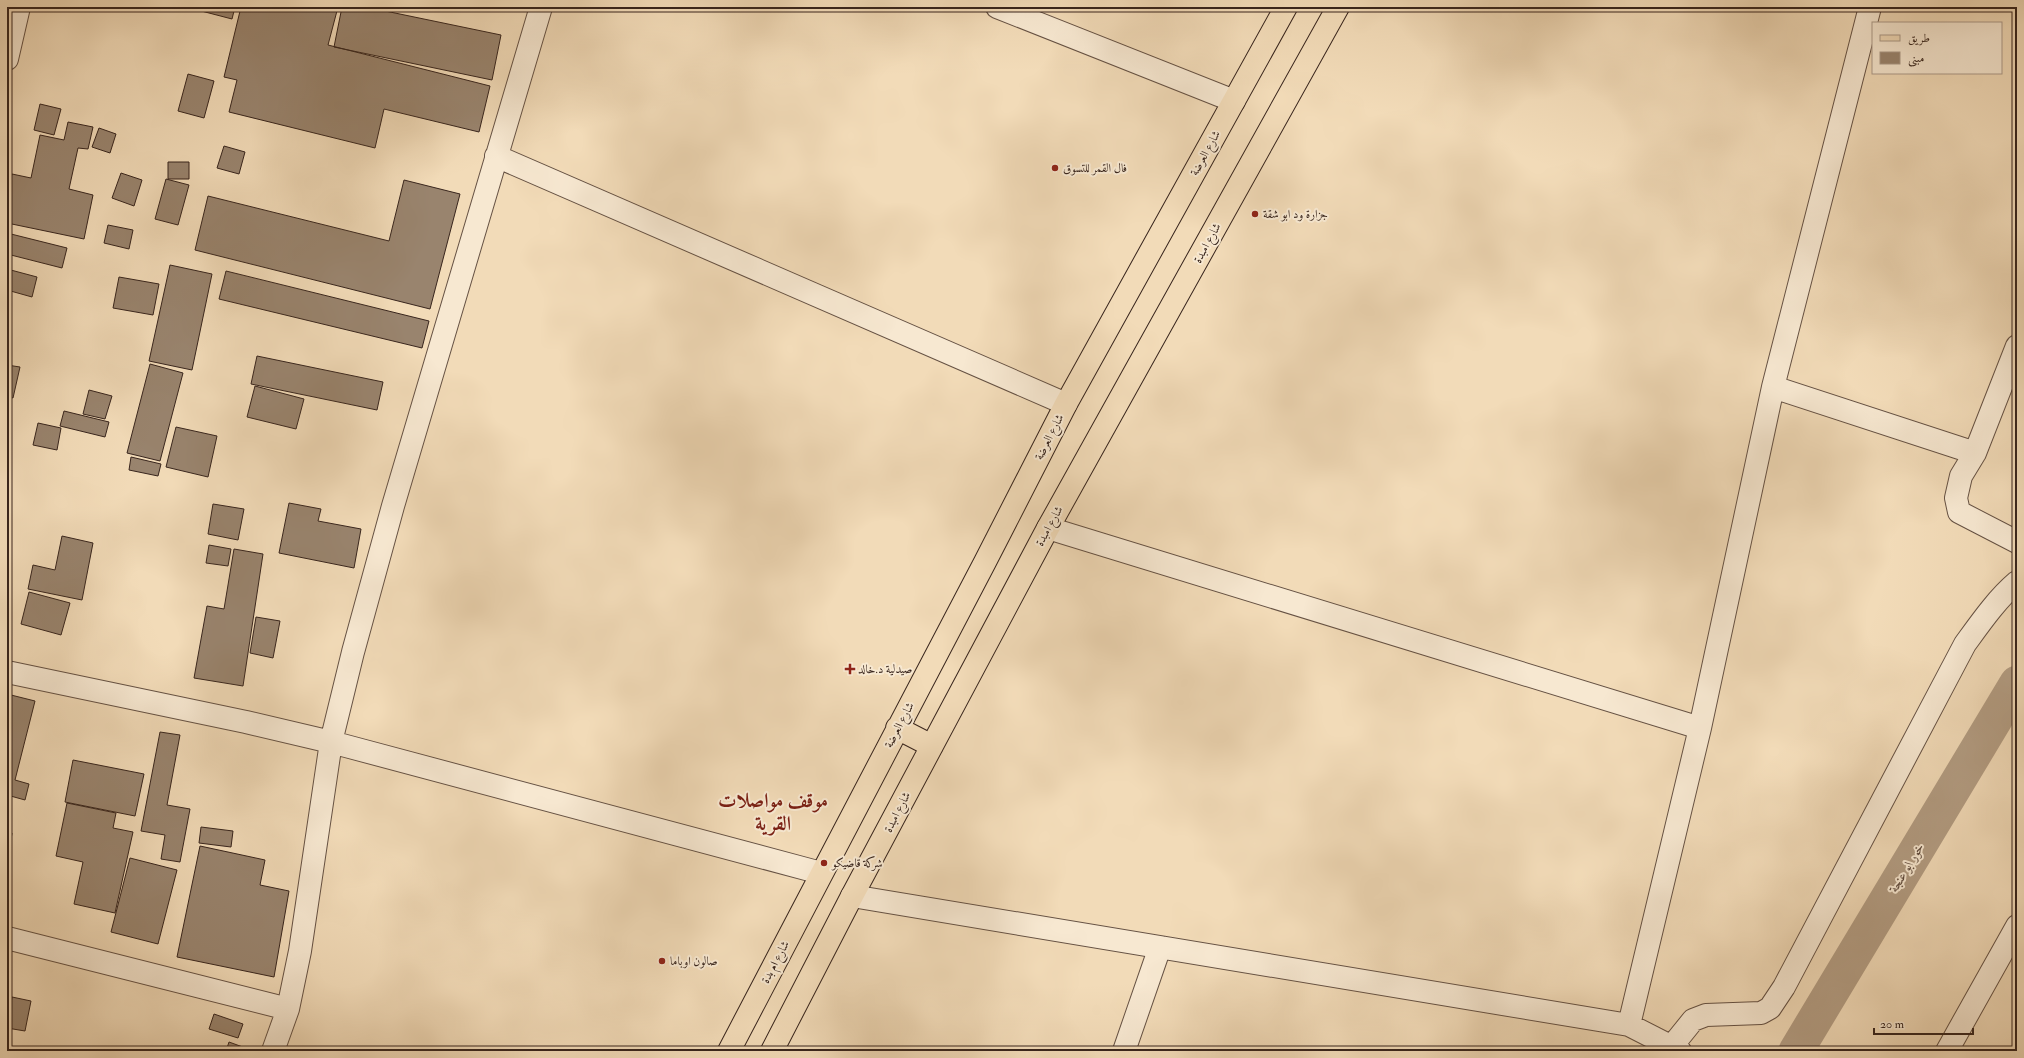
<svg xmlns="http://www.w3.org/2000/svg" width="2024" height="1058" font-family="'IM FELL Double Pica',Amiri,serif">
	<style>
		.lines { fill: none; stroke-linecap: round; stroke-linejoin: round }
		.canal { stroke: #b39d83; stroke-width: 35 }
		.building { fill: #99846e; stroke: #38251d }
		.street-casing { stroke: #665244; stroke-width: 24 }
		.primary-casing { stroke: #38251d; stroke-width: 24 }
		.street { stroke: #f7e8d1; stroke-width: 22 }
		.primary { stroke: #f2dbb8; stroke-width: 22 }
		.poi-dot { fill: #8f2418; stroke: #f7e8d1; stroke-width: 1.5 }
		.labels { text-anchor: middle; stroke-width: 4; stroke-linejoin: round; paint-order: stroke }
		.street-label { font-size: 12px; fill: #38251d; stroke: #f7e8d1 }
		.poi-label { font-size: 12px; fill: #38251d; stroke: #f7e8d1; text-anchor: start }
		.water-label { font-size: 13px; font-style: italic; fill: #5d493c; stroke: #f7e8d1 }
		.town-label { font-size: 20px; font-weight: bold; fill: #7a1f14; stroke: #f7e8d1 }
	</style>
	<rect width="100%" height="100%" fill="#f2dbb8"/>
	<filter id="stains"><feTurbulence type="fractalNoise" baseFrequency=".005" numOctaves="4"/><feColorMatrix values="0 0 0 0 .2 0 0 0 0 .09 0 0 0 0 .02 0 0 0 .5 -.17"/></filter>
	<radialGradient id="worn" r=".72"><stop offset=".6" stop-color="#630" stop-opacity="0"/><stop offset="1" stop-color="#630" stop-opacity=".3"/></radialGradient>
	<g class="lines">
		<path class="canal" d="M1796 1051 2017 683"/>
	</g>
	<path class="building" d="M111 7H126L125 11Z
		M186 7H235L232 19Z
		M241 7H338L328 45 490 86 479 132 384 109 375 148 229 112 237 80 224 77Z
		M342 7H366L501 35 492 80 334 47Z
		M188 74 214 81 204 118 178 111Z
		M40 104 61 109 54 135 34 130Z
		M68 122 93 127 88 149 78 148 69 189 93 195 84 239 7 223V195L12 174 31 178 40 135 64 140Z
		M99 128 116 134 110 153 92 147Z
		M224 146 245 152 239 174 217 168Z
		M168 162H189V179H168Z
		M121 173 142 180 134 206 112 198Z
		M166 179 189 185 178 225 155 219Z
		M404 180 460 194 430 309 195 250 208 196 389 241Z
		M108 225 133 230 129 249 104 243Z
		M7 233 67 248 62 268 7 254Z
		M170 265 212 274 192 370 149 361Z
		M7 269 37 277 32 297 7 290Z
		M226 271 429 321 422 348 219 299Z
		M119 277 159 284 153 315 113 308Z
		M257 356 383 382 377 410 251 384Z
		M150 364 183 373 160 461 127 453Z
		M7 365 20 367 13 398 7 396Z
		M255 386 304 399 296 429 247 417Z
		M89 390 112 396 105 419 83 414Z
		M64 411 109 422 105 437 60 426Z
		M38 423 61 428 57 450 33 445Z
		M176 427 217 436 208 477 166 467Z
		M131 457 161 464 158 476 129 470Z
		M289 503 321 509 318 521 361 529 354 568 279 553Z
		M213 504 244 509 238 540 208 534Z
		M62 536 93 543 82 600 28 589 33 565 55 570Z
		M209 545 231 549 228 566 206 563Z
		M234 549 263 554 243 686 194 678 207 606 224 609Z
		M29 592 70 603 61 635 21 624Z
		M256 617 280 621 273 658 250 653Z
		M7 694 35 701 15 780 29 784 25 800 7 795Z
		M160 732 180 735 167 805 190 809 180 862 161 859 165 835 141 831Z
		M73 760 144 774 135 816 65 802Z
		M67 803 116 813 113 828 133 832 115 913 74 904 83 862 56 856Z
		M201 827 233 831 231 847 199 843Z
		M7 832 12 833 7 867Z
		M200 846 265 860 260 885 289 891 274 977 177 957Z
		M130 858 177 870 158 944 111 932Z
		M12 997 31 1001 25 1031 7 1028Z
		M214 1014 243 1024 238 1038 209 1029Z
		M229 1042 251 1050V1051H226Z"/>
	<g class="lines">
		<defs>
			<path id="street" d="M997 7 1234 101
				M7 59 19 7
				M496 156 1066 404
				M2017 346 1975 453 1961 476 1956 498 1959 512 2017 542
				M1773 387 1975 453
				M1048 528 1700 728
				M7 672 246 722 331 742 821 873
				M852 896 1629 1025 1680 1051
				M7 938 288 1009
				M1629 1025 1700 728 1773 387 1870 7
				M1672 1046 1693 1020 1706 1015 1761 1013 1770 1008 1784 987 1965 644C1981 622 1997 599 2017 582
				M273 1051 288 1009 300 951 331 742 353 652 393 506 541 7
				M1124 1051 1160 947
				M1947 1051 2017 926"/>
			<path id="primary" d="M897 728 932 746
				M729 1051 985 562 1066 404 1286 7
				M772 1051 852 896 1048 528 1338 7"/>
		</defs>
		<use href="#street" class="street-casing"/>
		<use href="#primary" class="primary-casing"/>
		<use href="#street" class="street"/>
		<use href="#primary" class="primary"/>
	</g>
	<g class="poi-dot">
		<circle cx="1055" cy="168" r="4"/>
		<circle cx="1255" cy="214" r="4"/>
		<path d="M848 663h4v4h4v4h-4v4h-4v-4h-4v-4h4z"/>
		<circle cx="824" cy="863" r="4"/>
		<circle cx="662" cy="961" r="4"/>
	</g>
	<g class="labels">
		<g class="street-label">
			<text transform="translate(1205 153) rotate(-61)" y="4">شارع العرضة</text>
			<text transform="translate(1207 243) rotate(-61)" y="4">شارع امبدة</text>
			<text transform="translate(1049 437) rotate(-63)" y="4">شارع العرضة</text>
			<text transform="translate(1049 526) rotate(-61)" y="4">شارع امبدة</text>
			<text transform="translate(899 725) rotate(-62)" y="4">شارع العرضة</text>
			<text transform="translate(897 812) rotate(-63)" y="4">شارع امبدة</text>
			<text transform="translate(775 962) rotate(-62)" y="4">شارع ام بدة</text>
		</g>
		<g class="poi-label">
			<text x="1063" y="172">فال القمر للتسوق</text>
			<text x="1263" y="218">جزارة ود ابو شقة</text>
			<text x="858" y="673">صيدلية د.خالد</text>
			<text x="832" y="867">شركة قاضيكو</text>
			<text x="670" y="965">صالون اوباما</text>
		</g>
		<g class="water-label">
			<text transform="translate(1906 867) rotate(-59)" y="5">خور ابو عنجة</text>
		</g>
		<g class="town-label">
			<text x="773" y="807">موقف مواصلات<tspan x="773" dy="23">القرية</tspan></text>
		</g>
	</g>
	<rect width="2024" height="1058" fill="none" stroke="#f2dbb8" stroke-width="24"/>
	<rect x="8" y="8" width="2008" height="1042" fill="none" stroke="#38251d" stroke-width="2"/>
	<rect x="12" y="12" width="2000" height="1034" fill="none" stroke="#38251d"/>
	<rect x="1872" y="22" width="130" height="52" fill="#f7e8d1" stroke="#ab9a89"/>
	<rect x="1880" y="35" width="20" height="6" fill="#f2dbb8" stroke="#ab9a89"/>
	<text x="1908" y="42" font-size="12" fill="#38251d">طريق</text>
	<rect x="1880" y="52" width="20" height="12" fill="#99846e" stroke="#ab9a89"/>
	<text x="1908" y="62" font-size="12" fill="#38251d">مبنى</text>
	<path d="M1874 1028v6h99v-6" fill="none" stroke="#38251d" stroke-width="2"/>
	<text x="1880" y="1028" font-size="12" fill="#38251d" stroke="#f7e8d1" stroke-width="3" paint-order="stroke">20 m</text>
	<rect width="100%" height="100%" filter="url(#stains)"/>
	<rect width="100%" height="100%" fill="url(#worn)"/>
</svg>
